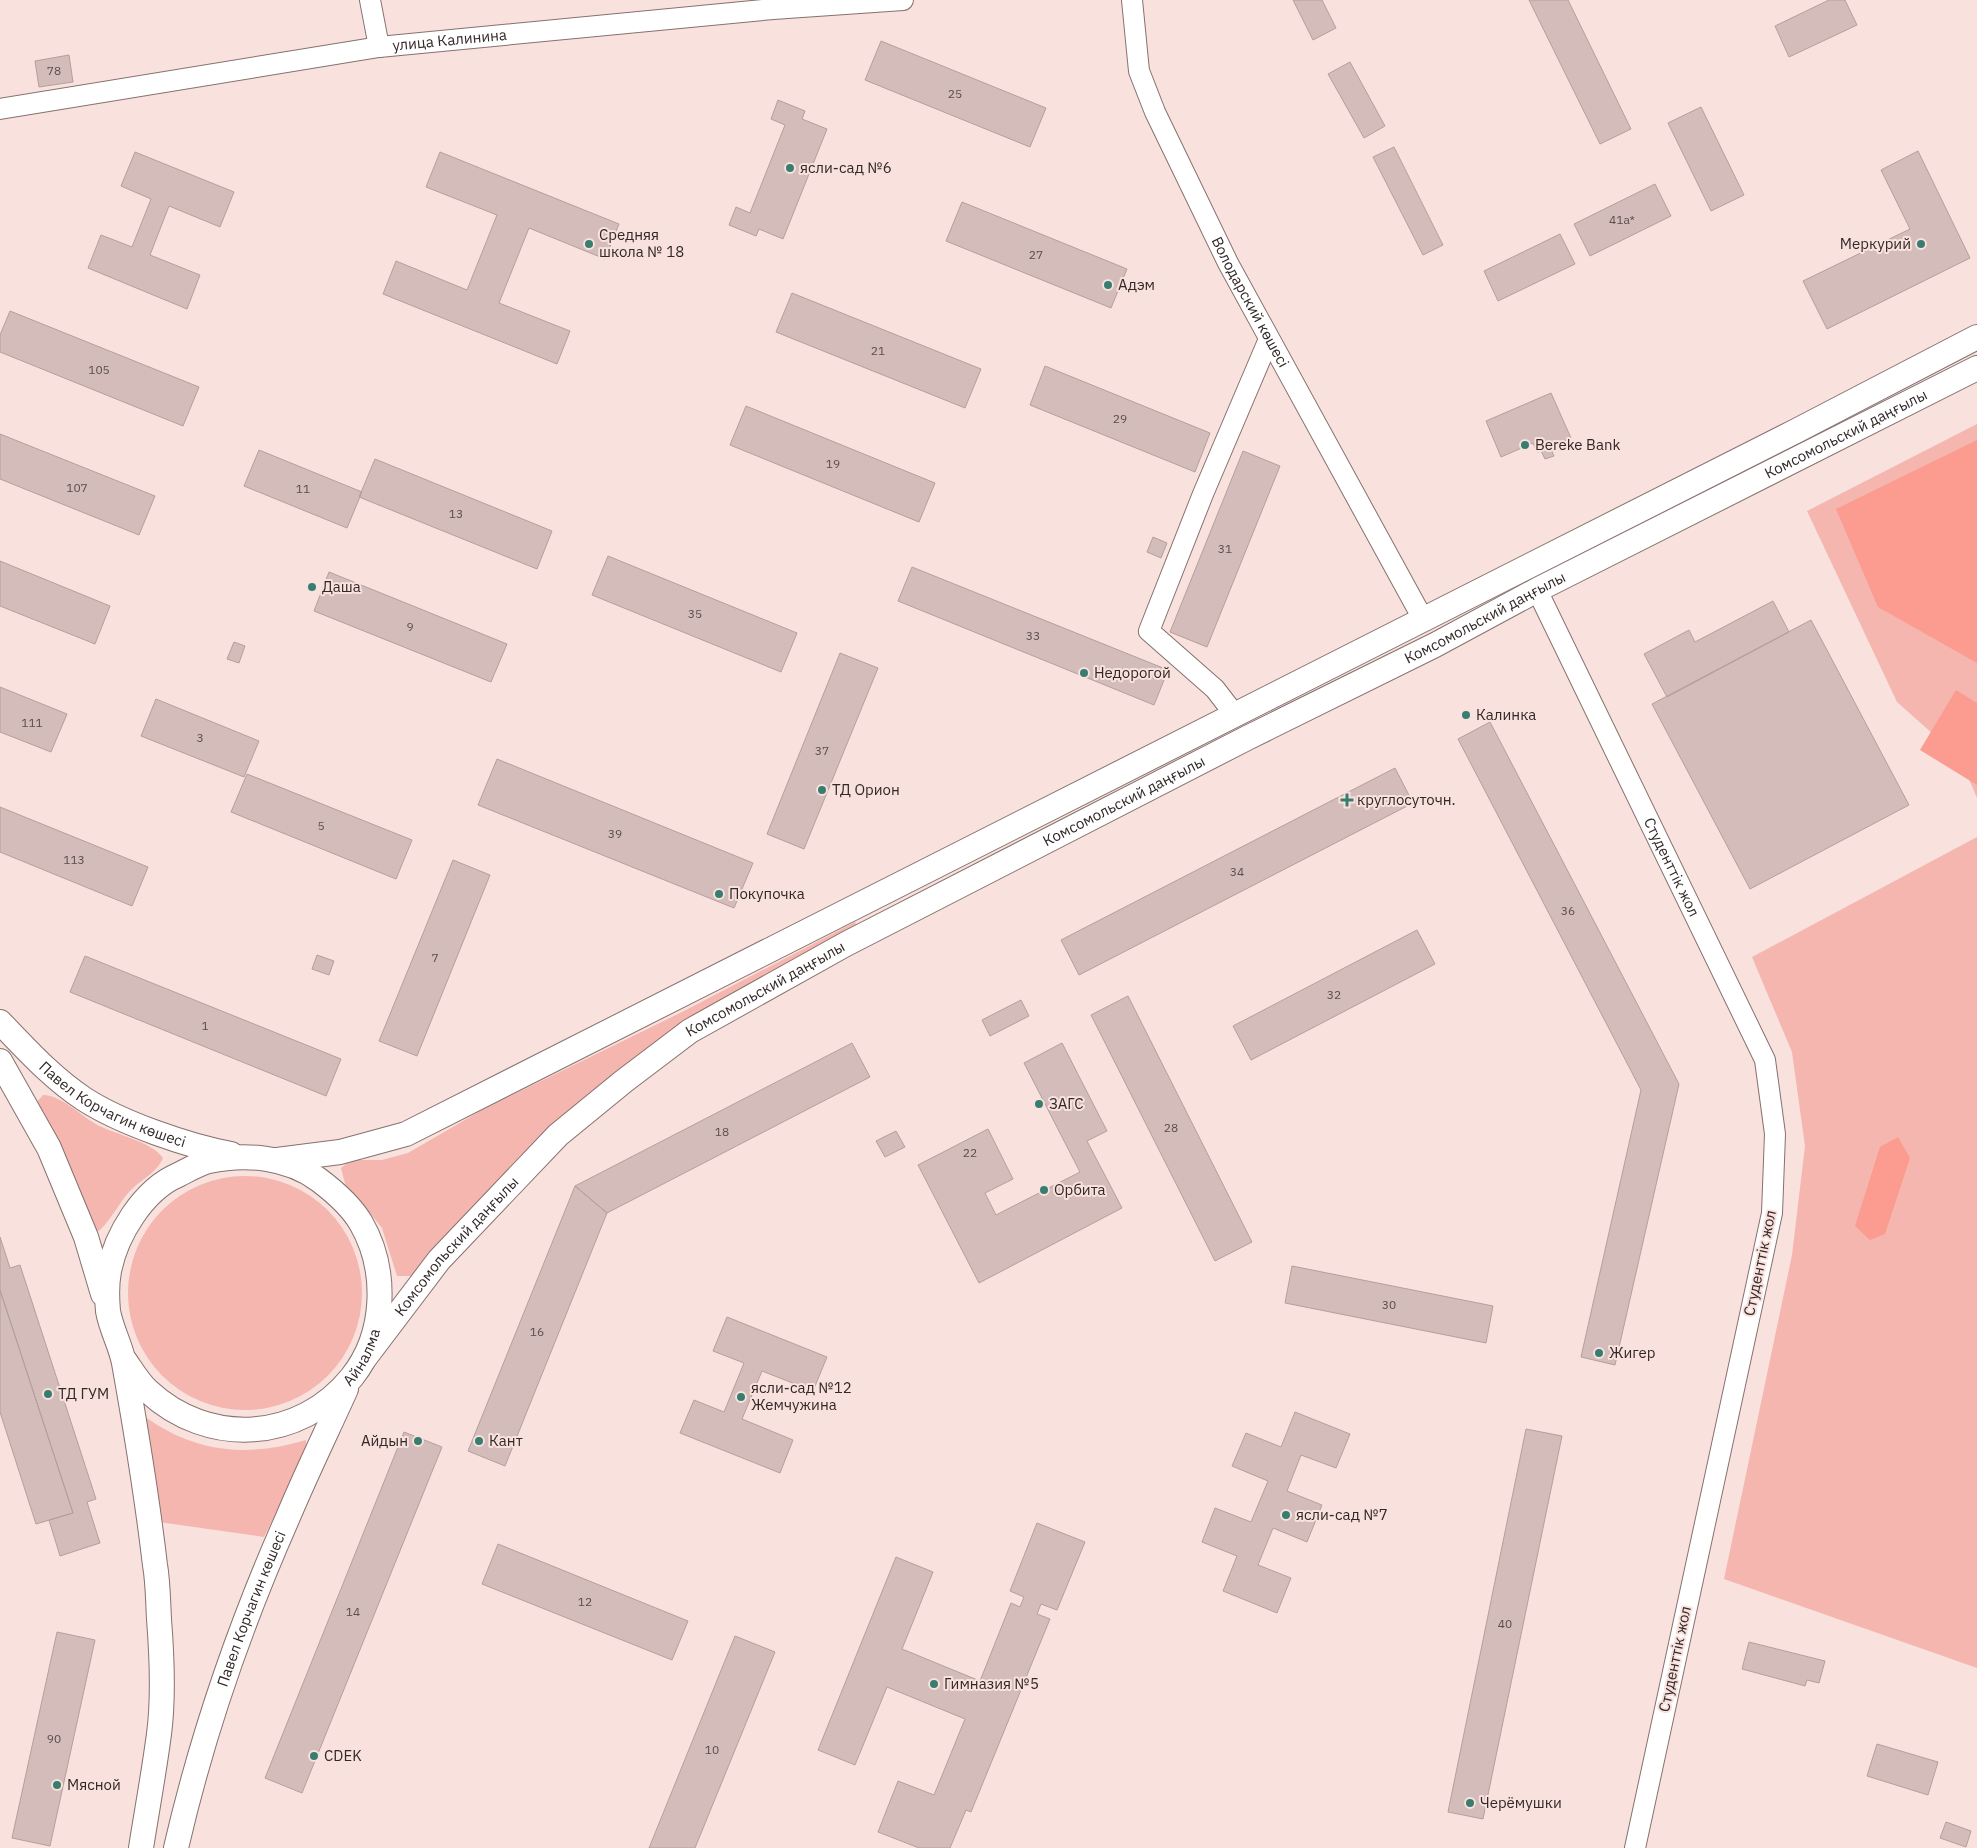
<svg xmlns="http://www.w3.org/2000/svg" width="1977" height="1848" font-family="'IBM Plex Sans',sans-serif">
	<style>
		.green { fill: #f4b6ae }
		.forest { fill: #fc9b90 }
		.building { fill: #d3bcb9; stroke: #b59f9c }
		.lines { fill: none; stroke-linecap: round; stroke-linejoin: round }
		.minor-casing { stroke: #86716e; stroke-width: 22 }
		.tertiary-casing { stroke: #86716e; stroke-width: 26 }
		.minor { stroke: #fff; stroke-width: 20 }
		.tertiary { stroke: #fff; stroke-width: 24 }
		.poi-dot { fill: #397d71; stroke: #f9e1dd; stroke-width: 2 }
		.labels { text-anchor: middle; stroke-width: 4; stroke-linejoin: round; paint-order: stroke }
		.number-label { font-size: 12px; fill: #5a4d4c }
		.street-label { font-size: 15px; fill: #312827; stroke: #f9e1dd }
		.poi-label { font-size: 15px; fill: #312827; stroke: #f9e1dd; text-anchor: start }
	</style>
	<rect width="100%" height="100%" fill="#f9e1dd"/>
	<path class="green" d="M1977 424V798L1960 758 1897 702 1807 511Z
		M1977 837V1668L1724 1579 1792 1255 1805 1146 1792 1052 1752 957Z
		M855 922 858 929 559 1120 495 1184 415 1276H397L382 1228 362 1203 346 1187 341 1168 351 1160H382L408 1153 482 1110 682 1012Z
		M43 1095C62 1096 78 1113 94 1123 114 1135 150 1140 163 1158 158 1171 144 1178 133 1188 120 1200 113 1218 99 1231L89 1228 37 1109V1102Z
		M128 1293a117 117 0 1 1 234 0a117 117 0 1 1-234 0Z
		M145 1417C153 1422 160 1427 168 1431 213 1455 259 1454 306 1440V1452L264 1537 159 1522Z"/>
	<path class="forest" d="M1977 440V663L1878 607 1836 509Z
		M1956 690 1977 703V785L1920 750Z
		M1898 1137 1910 1158 1885 1234 1870 1240 1855 1226 1880 1147Z"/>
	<path class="building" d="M1293 0H1322L1336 28 1313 40Z
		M1529 0H1568L1631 129 1600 144Z
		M1829 0H1845L1857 25 1789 57 1775 26Z
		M881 41 1046 108 1030 147 865 80Z
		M69 55 73 82 39 87 35 61Z
		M1350 62 1385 126 1364 138 1328 74Z
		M778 100 805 111 802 119 827 129 783 239 759 229 756 236 729 225 736 207 750 213 785 125 771 119Z
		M1701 107 1744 195 1711 211 1668 123Z
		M1394 147 1443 245 1423 255 1373 157Z
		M1918 151 1970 258 1827 329 1803 281 1910 229 1881 170Z
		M135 152 234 192 220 227 169 206 150 255 200 275 187 309 88 268 101 235 132 247 151 199 121 186Z
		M440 152 619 224 605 259 529 228 499 303 570 331 557 364 383 294 396 261 467 290 497 215 426 187Z
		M1655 184 1671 216 1590 256 1574 224Z
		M962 202 1127 269 1111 308 946 241Z
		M1560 234 1575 264 1498 301 1484 271Z
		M792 293 981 369 965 408 776 332Z
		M10 311 199 387 183 426 0 352V335Z
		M1045 366 1210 433 1195 472 1030 405Z
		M1551 393 1571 438 1550 447 1554 456 1545 459 1541 451 1537 452 1533 443 1501 457 1486 421Z
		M746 406 935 483 919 522 730 445Z
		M0 434 155 496 139 535 0 479Z
		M259 450 362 492 347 528 244 486Z
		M1243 451 1280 466 1207 647 1170 632Z
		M375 459 552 531 537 569 359 497Z
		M1153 537 1167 543 1161 558 1147 552Z
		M608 556 797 633 781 672 592 595Z
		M0 561 110 606 95 644 0 606Z
		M912 567 1168 670 1154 705 898 601Z
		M329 572 507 644 491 682 314 611Z
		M1773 601 1789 632 1667 697 1644 654 1689 630 1695 642Z
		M1811 620 1909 805 1750 889 1652 704Z
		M234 642 245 646 239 663 227 659Z
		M840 653 878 668 804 849 767 834Z
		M0 687 67 714 51 752 0 732Z
		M156 699 259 741 244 777 141 736Z
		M1490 722 1679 1084 1615 1365 1581 1357 1641 1090 1458 739Z
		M497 759 753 863 734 908 478 805Z
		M1395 768 1413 803 1079 975 1061 940Z
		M247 774 412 840 396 879 231 812Z
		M0 807 148 867 132 906 0 852Z
		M453 860 490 875 417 1056 379 1041Z
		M1417 930 1435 964 1251 1060 1233 1026Z
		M317 955 334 961 329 975 312 969Z
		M85 956 341 1059 326 1096 70 992Z
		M1128 996 1252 1242 1215 1261 1091 1015Z
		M1021 1000 1029 1016 990 1036 982 1020Z
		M852 1043 870 1077 607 1213 575 1186Z
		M1062 1043 1107 1131 1087 1141 1122 1208 979 1283 918 1165 988 1129 1013 1179 985 1193 996 1215 1080 1172 1024 1063Z
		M896 1131 905 1147 885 1157 876 1141Z
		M575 1186 607 1213 505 1466 468 1451Z
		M0 1237 10 1268 20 1265 96 1499 87 1502 100 1543 60 1556 49 1520 73 1513 0 1290Z
		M1292 1266 1493 1306 1486 1343 1285 1303Z
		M0 1290 73 1513 36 1524 0 1412Z
		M727 1317 827 1357 813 1391 762 1371 742 1419 793 1440 780 1473 680 1433 694 1400 724 1412 744 1363 713 1351Z
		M1295 1412 1350 1434 1336 1468 1301 1455 1287 1491 1322 1505 1307 1542 1273 1528 1258 1565 1291 1578 1277 1613 1223 1591 1237 1556 1202 1542 1215 1508 1251 1522 1268 1481 1232 1466 1246 1433 1281 1447Z
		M1526 1429 1562 1436 1483 1819 1448 1812Z
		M404 1432 442 1447 302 1793 265 1778Z
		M1037 1523 1085 1542 1057 1610 1041 1604 1037 1614 1050 1619 971 1812 966 1810 950 1848H919L878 1832 898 1781 934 1795 965 1719 887 1687 855 1765 818 1750 896 1557 933 1572 902 1649 980 1681 1011 1603 1020 1607 1024 1597 1010 1591Z
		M498 1544 688 1621 672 1660 482 1584Z
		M57 1632 95 1640 50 1846 12 1838Z
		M735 1636 775 1652 695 1848H649Z
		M1749 1642 1825 1661 1819 1683 1807 1680 1805 1686 1742 1669Z
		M1877 1744 1938 1762 1928 1795 1867 1776Z
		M1946 1822 1971 1831 1966 1847 1940 1838Z"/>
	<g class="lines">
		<defs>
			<g id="minor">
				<path d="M370 0 379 47"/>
				<path id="s1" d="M1132 0 1139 71 1155 112 1228 263 1423 619"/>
				<path id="s2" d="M0 109 379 47 773 9 903 0"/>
				<path id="s3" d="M1537 590 1765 1060 1775 1134 1772 1213 1635 1848"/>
				<path d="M1235 715 1215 689 1149 631 1203 494 1269 339"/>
			</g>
			<g id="tertiary">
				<path id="s4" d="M0 1022C26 1049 52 1078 84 1099 121 1123 188 1146 231 1154"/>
				<path d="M0 1061 49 1148 86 1237 103 1294"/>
				<path d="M277 1160 340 1152 406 1134 1796 431 1977 337"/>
				<path id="s5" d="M123 1358C131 1369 138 1382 148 1391 208 1447 300 1442 352 1377 386 1334 388 1270 361 1223 351 1206 335 1192 319 1180 288 1157 246 1153 209 1161 198 1164 188 1170 178 1175 143 1190 116 1235 109 1271 107 1282 107 1300 108 1311 111 1329 121 1346 124 1363 136 1430 147 1497 155 1565 158 1582 158 1601 159 1619 162 1657 164 1696 159 1734 154 1772 147 1810 141 1848"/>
				<path id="s6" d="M364 1359 439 1260 558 1135 624 1081 690 1031 846 944 1247 738 1435 645 1537 590 1977 368"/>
				<path id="s7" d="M176 1848C202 1735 241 1623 288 1517 306 1474 327 1431 346 1389"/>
			</g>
		</defs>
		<use href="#minor" class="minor-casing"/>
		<use href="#tertiary" class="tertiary-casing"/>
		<use href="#minor" class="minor"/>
		<use href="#tertiary" class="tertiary"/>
	</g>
	<g class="poi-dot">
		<circle cx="790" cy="168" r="5"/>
		<circle cx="589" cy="244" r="5"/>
		<circle cx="1921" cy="244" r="5"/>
		<circle cx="1108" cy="285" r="5"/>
		<circle cx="1525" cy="445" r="5"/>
		<circle cx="312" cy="587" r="5"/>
		<circle cx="1084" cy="673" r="5"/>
		<circle cx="1466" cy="715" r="5"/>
		<circle cx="822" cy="790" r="5"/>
		<path d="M1344.5 792.5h5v5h5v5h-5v5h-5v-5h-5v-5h5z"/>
		<circle cx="719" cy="894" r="5"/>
		<circle cx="1039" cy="1104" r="5"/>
		<circle cx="1044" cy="1190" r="5"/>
		<circle cx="1599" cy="1353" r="5"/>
		<circle cx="48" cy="1394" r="5"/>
		<circle cx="741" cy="1397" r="5"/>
		<circle cx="418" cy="1441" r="5"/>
		<circle cx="479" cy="1441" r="5"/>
		<circle cx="1286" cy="1515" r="5"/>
		<circle cx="934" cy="1684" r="5"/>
		<circle cx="314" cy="1756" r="5"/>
		<circle cx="57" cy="1785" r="5"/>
		<circle cx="1470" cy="1803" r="5"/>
	</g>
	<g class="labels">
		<g class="number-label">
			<text x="54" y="75">78</text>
			<text x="955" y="98">25</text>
			<text x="1622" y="224">41а*</text>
			<text x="1036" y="259">27</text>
			<text x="878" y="355">21</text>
			<text x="99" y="374">105</text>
			<text x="1120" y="423">29</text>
			<text x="833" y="468">19</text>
			<text x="77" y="492">107</text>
			<text x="303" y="493">11</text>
			<text x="456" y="518">13</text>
			<text x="1225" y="553">31</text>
			<text x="695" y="618">35</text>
			<text x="410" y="631">9</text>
			<text x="1033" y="640">33</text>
			<text x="32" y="727">111</text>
			<text x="200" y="742">3</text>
			<text x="822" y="755">37</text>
			<text x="321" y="830">5</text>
			<text x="615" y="838">39</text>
			<text x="74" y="864">113</text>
			<text x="1237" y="876">34</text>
			<text x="1568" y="915">36</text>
			<text x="435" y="962">7</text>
			<text x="1334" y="999">32</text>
			<text x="205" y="1030">1</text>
			<text x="1171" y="1132">28</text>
			<text x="722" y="1136">18</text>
			<text x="970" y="1157">22</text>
			<text x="1389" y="1309">30</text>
			<text x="537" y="1336">16</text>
			<text x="585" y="1606">12</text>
			<text x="353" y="1616">14</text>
			<text x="1505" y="1628">40</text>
			<text x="54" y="1743">90</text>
			<text x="712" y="1754">10</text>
		</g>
		<g class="street-label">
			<text dy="5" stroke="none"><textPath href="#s2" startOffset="455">улица Калинина</textPath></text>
			<text dy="5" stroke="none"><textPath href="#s1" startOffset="328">Володарский көшесі</textPath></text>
			<text dy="5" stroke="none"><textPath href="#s6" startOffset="1766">Комсомольский даңғылы</textPath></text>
			<text dy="5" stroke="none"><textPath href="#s6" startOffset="1361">Комсомольский даңғылы</textPath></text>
			<text dy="5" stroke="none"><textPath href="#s6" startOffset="956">Комсомольский даңғылы</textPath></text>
			<text dy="5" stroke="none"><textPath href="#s3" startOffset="308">Студенттік жол</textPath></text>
			<text dy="5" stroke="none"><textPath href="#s6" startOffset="551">Комсомольский даңғылы</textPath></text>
			<text dy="5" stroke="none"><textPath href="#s4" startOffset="142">Павел Корчагин көшесі</textPath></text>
			<text dy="5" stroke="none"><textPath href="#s6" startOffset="146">Комсомольский даңғылы</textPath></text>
			<text transform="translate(1760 1263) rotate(-78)" y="5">Студенттік жол</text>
			<text dy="5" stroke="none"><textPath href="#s5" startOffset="294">Айналма</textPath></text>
			<text dy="5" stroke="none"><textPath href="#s7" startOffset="251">Павел Корчагин көшесі</textPath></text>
			<text transform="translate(1675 1659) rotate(-78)" y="5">Студенттік жол</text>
		</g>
		<g class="poi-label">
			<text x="800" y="173">ясли-сад №6</text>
			<text x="599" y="240">Средняя<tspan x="599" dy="17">школа № 18</tspan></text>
			<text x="1911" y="249" text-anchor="end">Меркурий</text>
			<text x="1118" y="290">Адэм</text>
			<text x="1535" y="450">Bereke Bank</text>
			<text x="322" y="592">Даша</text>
			<text x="1094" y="678">Недорогой</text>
			<text x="1476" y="720">Калинка</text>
			<text x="832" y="795">ТД Орион</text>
			<text x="1357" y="805">круглосуточн.</text>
			<text x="729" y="899">Покупочка</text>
			<text x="1049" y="1109">ЗАГС</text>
			<text x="1054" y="1195">Орбита</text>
			<text x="1609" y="1358">Жигер</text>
			<text x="751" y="1393">ясли-сад №12<tspan x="751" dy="17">Жемчужина</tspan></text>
			<text x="58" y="1399">ТД ГУМ</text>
			<text x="408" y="1446" text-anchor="end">Айдын</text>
			<text x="489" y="1446">Кант</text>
			<text x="1296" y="1520">ясли-сад №7</text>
			<text x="944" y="1689">Гимназия №5</text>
			<text x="324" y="1761">CDEK</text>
			<text x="67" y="1790">Мясной</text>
			<text x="1480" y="1808">Черёмушки</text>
		</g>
	</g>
</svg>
